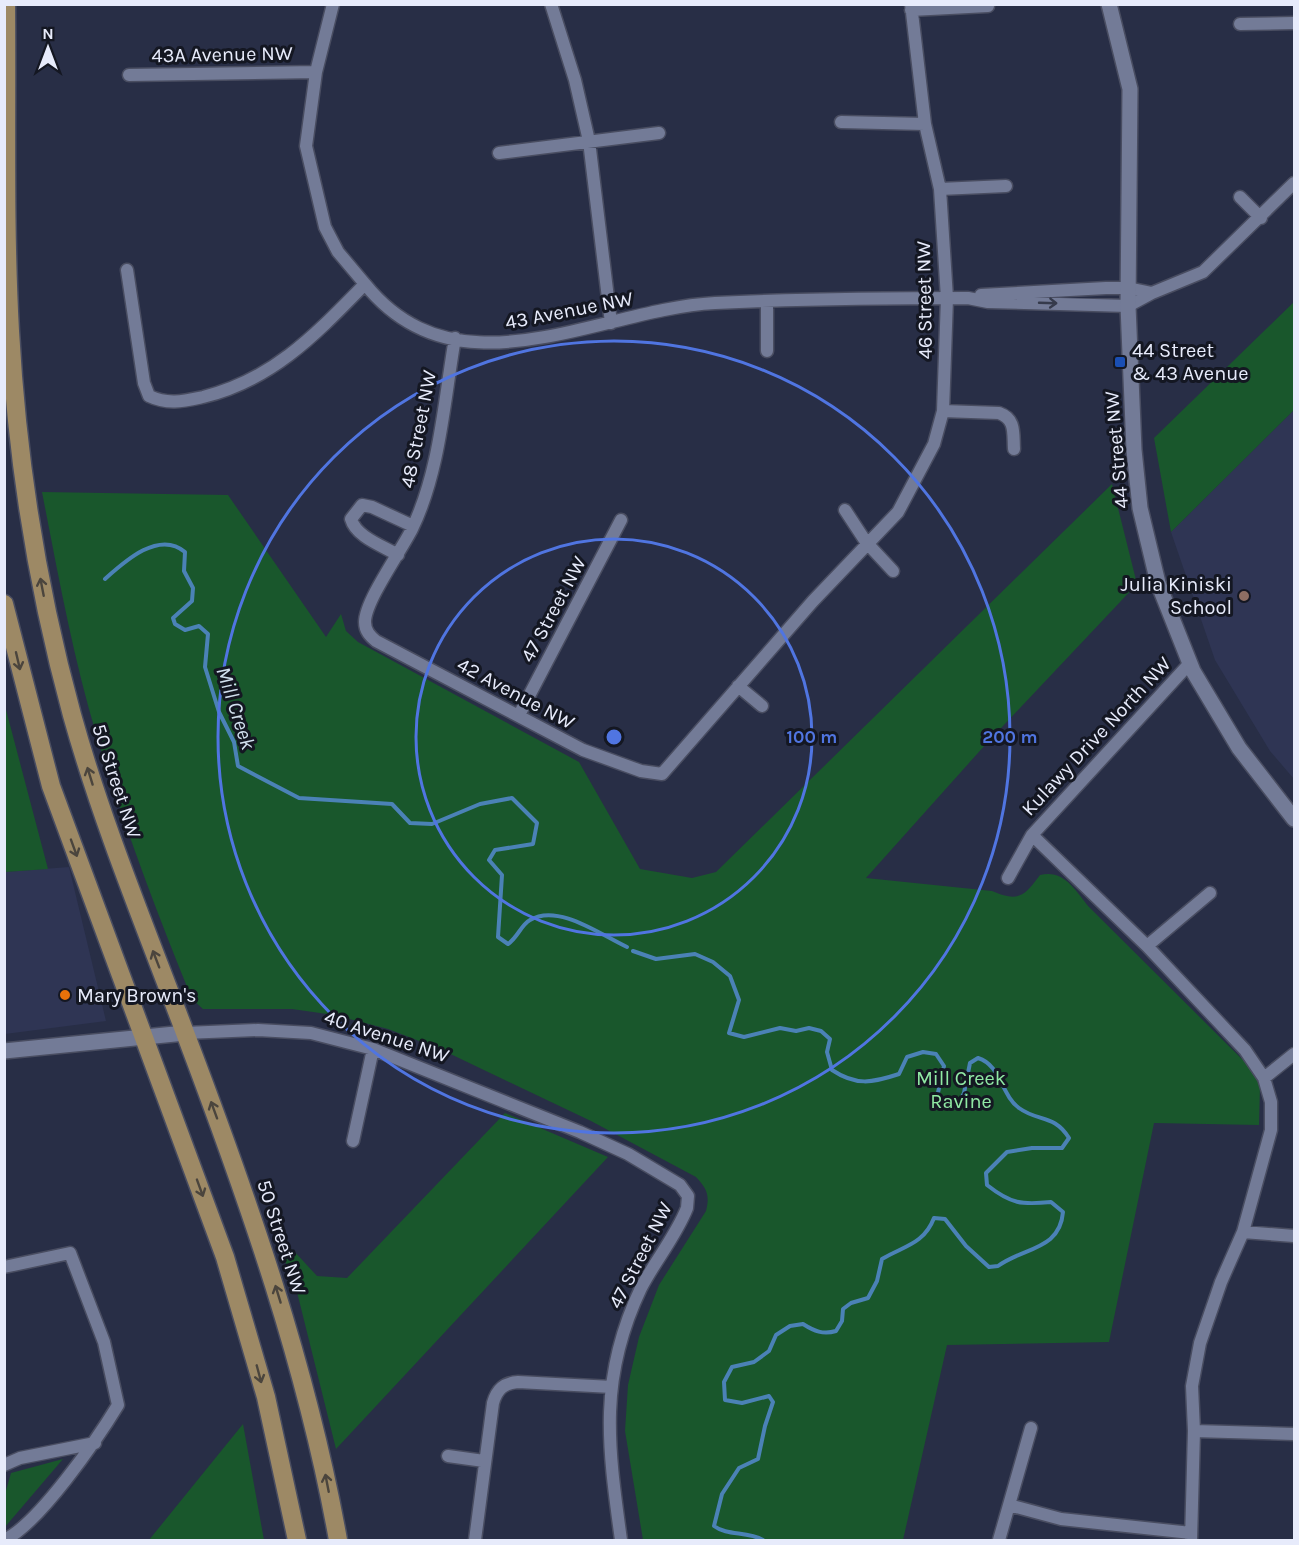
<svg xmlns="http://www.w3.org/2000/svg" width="1299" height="1545" font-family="Karla,sans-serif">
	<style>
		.built { fill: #2f3554 }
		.green { fill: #19572c }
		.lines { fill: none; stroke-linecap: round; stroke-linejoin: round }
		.stream { stroke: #4b82b6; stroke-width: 4 }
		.minor-casing { stroke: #494d61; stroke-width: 15 }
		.tertiary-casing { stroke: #494d61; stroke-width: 18 }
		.primary-casing { stroke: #494d61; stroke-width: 21 }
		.minor { stroke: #737b97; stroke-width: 12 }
		.tertiary { stroke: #737b97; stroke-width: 15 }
		.primary { stroke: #9d8965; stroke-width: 18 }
		.oneway { stroke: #353a4b }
		.oneway2 { stroke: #4b453d }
		.ring { fill: none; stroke: #5075e1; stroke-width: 3 }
		.transit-dot { fill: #1a4fb4; stroke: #141722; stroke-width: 2 }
		.education-dot { fill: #8d6e63; stroke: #141722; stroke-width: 2 }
		.food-dot { fill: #e8710a; stroke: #141722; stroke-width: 2 }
		.labels { text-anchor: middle; stroke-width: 6; stroke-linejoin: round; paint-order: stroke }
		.street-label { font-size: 20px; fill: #e7ebfb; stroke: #141722 }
		.poi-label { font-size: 20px; fill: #e7ebfb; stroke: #141722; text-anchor: start }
		.park-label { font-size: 20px; fill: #90e9a4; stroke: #141722 }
		.water-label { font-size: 21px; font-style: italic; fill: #d3e2f0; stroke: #141722 }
		.centre { fill: #5075e1; stroke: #141722; stroke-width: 3 }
		.ring-label { font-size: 18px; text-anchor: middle; font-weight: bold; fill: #5075e1; stroke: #141722; stroke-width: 6; stroke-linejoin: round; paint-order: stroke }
	</style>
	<rect width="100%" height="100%" fill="#282e46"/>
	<path class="built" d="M1294 410V779L1270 751 1215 660 1171 532Z
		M69 867 106 1021 5 1034V872Z"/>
	<path class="green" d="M1294 302V410L1171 532 1154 438Z
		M1112 484 1137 584 986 744 866 878 992 891C1018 902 1024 897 1040 875 1064 869 1075 890 1089 907L1255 1072 1260 1086 1259 1125 1154 1123 1109 1342 947 1345 903 1540H643L625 1431 628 1385 639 1337 659 1285 706 1211C710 1195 707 1189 696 1177L591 1121 440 1049 388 1029 334 1015 292 1009H203L192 999C157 913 124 826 97 737 73 657 58 574 42 492L228 495 326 637 341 614 346 631 358 642 579 762 640 869 692 878 716 872Z
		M4 706H5L48 869 5 872Z
		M505 1113 608 1157 336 1449 296 1288 279 1246 293 1250 317 1276 347 1278Z
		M243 1424 264 1540H149Z
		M63 1459 5 1527V1494L11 1473Z"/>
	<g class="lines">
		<path class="stream" d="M105 579C125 561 159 530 185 552L184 571 193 588 192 601 173 618 175 624 185 630 199 626 208 634 205 667 219 712 234 742 238 766 299 798 392 804 410 823 432 824 480 804 512 798 537 823 533 844 495 850 489 860 502 875 498 937 508 944C518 937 521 925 530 920 558 903 601 935 627 947
			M633 951 656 959 695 954 713 962 730 976 739 1000 729 1033 744 1037 780 1028 796 1031 809 1028 821 1031 830 1039 827 1052 832 1070C856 1086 872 1083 899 1074L907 1057 923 1052 936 1054 944 1066 937 1097 942 1106 957 1107 964 1093 970 1063 978 1058C1001 1065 1001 1095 1019 1108 1038 1122 1054 1114 1069 1138L1062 1148H1032L1007 1152 986 1173 987 1185C1011 1204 1022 1205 1051 1202L1063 1212C1060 1250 1024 1247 998 1266L989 1267 966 1246 945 1219 934 1218C924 1244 904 1246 882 1259L877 1281 868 1298 851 1303 843 1309 842 1321 836 1331C823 1335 814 1331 803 1324L790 1326 776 1335 769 1351 754 1362 732 1367 724 1382 725 1400 742 1403 769 1396 773 1402 765 1426 758 1459 739 1468 722 1494 714 1526C727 1536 747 1531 763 1540"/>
		<defs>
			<path id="minor" d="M333 4 316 72 306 146 325 227 338 252 365 284
				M551 4 575 80 589 141 611 323
				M911 10 988 6
				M1240 24 1294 23
				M129 75 316 72
				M841 122 925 124
				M499 153 659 133
				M940 189 1006 186
				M1240 197 1261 218
				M127 270 144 383 149 396C168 405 184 401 203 397 273 380 316 334 365 284 458 400 599 309 715 303 799 299 884 298 968 298L988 302 1128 306 1152 293 1203 272 1294 183
				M981 295 1106 288H1128L1152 293
				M767 303V351
				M455 338C444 401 440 471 412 529 401 551 365 601 365 622 365 631 370 636 376 641L583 750 641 771 662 774 813 601 898 512 934 444 943 411 947 298 940 189 925 124 911 4
				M943 411 999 413C1016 419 1013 433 1014 449
				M845 510 866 542 893 571
				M398 555C383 546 356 537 351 519L362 505 372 507 413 526
				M738 686 762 706
				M519 715 621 520
				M1032 835 1147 946 1245 1050 1264 1078 1271 1102V1130L1243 1232 1221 1282 1200 1343 1192 1386 1194 1431 1191 1540
				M1008 878 1032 835 1190 663
				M1147 946 1210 893
				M185 1033 258 1030 311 1033 373 1049 580 1132 628 1154 680 1185 688 1196 687 1208C676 1236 655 1261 641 1288 598 1378 608 1446 621 1540
				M1264 1078 1294 1054
				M353 1141 373 1049
				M1243 1232 1294 1236
				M4 1267 70 1253 104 1342 118 1405C98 1438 38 1525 4 1540
				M1194 1431 1294 1434
				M448 1456 484 1461
				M4 1465 20 1458 95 1443
				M1009 1505 1061 1519 1191 1533
				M475 1540 493 1403C497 1389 504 1383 518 1382L612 1387
				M999 1540 1031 1428"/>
			<path id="tertiary" d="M1109 4 1130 89 1128 306 1134 450 1140 508 1158 583 1193 671 1239 748 1294 819
				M4 1051 185 1033"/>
			<path id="primary" d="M6 4C7 113 4 222 10 331 17 460 38 591 72 715 103 826 147 931 187 1038 249 1202 307 1367 338 1540
				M4 604 51 786 225 1257 266 1397 297 1540"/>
		</defs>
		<use href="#minor" class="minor-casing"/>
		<use href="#tertiary" class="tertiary-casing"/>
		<use href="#primary" class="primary-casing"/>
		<use href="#minor" class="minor"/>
		<use href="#tertiary" class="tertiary"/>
		<use href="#primary" class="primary"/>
	</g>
	<defs><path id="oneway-shaft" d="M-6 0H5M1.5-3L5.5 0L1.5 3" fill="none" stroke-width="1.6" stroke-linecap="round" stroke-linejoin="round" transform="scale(1.5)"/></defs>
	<use class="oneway" href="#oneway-shaft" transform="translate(1048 303) rotate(2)"/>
	<g class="oneway2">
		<use href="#oneway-shaft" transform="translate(42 587) rotate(-101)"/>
		<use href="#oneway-shaft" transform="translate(18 661) rotate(77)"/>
		<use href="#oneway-shaft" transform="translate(90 776) rotate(-107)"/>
		<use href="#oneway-shaft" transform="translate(74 848) rotate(70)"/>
		<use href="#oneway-shaft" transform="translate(156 959) rotate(-111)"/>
		<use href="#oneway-shaft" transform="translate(214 1110) rotate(-110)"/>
		<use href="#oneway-shaft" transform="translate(200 1188) rotate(70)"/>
		<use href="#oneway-shaft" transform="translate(278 1294) rotate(-107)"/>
		<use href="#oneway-shaft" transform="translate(259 1374) rotate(75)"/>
		<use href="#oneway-shaft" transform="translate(327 1483) rotate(-101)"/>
	</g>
	<g class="ring">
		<circle cx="614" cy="737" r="198"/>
		<circle cx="614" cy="737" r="396"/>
	</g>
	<rect class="transit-dot" x="1114" y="356" width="12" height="12" rx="3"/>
	<circle class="education-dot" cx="1244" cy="596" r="6"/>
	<circle class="food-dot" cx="65" cy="995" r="6"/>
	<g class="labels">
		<g class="street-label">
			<text transform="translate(222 54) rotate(-1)" y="7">43A Avenue NW</text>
			<text transform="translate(924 300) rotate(-91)" y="7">46 Street NW</text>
			<text transform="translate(569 310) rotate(-11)" y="7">43 Avenue NW</text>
			<text transform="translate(418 429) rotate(-79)" y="7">48 Street NW</text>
			<text transform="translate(1116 450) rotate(-95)" y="7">44 Street NW</text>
			<text transform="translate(553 609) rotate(-62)" y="7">47 Street NW</text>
			<text transform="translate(516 693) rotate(28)" y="7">42 Avenue NW</text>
			<text transform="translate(1096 736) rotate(-47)" y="7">Kulawy Drive North NW</text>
			<text transform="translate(117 781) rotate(72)" y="7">50 Street NW</text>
			<text transform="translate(387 1036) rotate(18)" y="7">40 Avenue NW</text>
			<text transform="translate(282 1237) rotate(72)" y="7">50 Street NW</text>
			<text transform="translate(640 1255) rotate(-63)" y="7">47 Street NW</text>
		</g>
		<g class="poi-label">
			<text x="1132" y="357">44 Street<tspan x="1132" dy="23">&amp; 43 Avenue</tspan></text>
			<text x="1232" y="591" text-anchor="end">Julia Kiniski<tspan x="1232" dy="23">School</tspan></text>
			<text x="77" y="1002">Mary Brown's</text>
		</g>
		<g class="park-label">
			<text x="961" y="1085">Mill Creek<tspan x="961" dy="23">Ravine</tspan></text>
		</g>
		<g class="water-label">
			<text transform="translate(236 708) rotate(72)" y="7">Mill Creek</text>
		</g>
	</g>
	<circle cx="614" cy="737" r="9" class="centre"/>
	<g class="ring-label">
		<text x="812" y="743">100 m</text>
		<text x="1010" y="743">200 m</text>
	</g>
	<rect width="1299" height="1545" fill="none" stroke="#e7ebfb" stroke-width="12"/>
	<g transform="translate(48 48)" stroke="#141722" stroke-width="4.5" paint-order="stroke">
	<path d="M0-4.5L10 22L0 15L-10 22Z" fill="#e7ebfb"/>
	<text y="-9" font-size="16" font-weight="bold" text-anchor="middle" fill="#e7ebfb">N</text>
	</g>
</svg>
